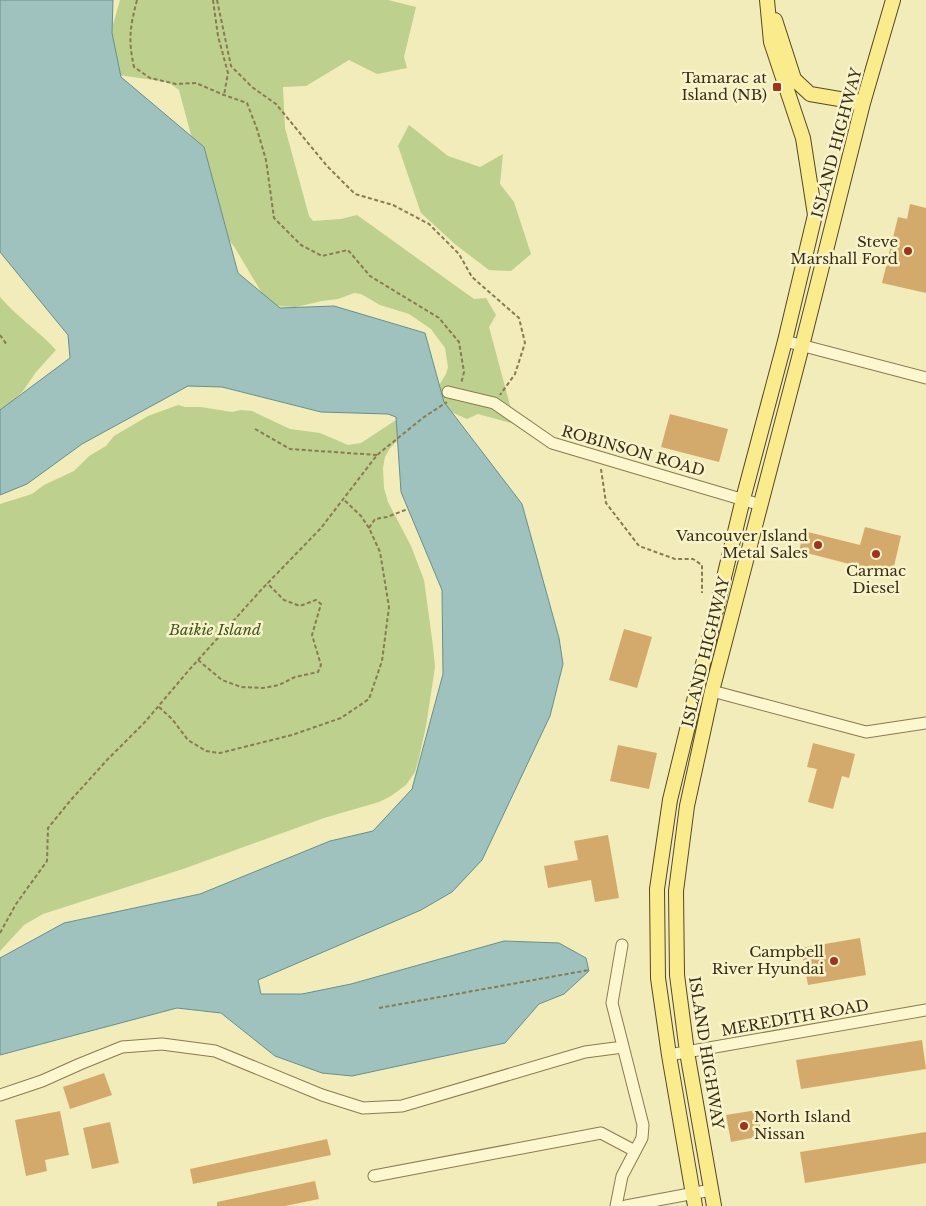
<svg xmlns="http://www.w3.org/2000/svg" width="926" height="1206" font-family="'Libre Baskerville',serif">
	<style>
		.green { fill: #bdd08d }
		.water { fill: #9fc2be; stroke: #66908d }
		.building { fill: #d4aa6c }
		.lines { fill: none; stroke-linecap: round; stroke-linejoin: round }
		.minor-casing { stroke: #8a7a53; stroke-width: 13 }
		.major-casing { stroke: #574628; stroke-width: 16 }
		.path { stroke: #8a7a53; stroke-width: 2; stroke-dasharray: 4 2.5; stroke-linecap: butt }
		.minor { stroke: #fcf7ce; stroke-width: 11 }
		.major { stroke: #faec8c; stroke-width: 14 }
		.poi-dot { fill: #9f331d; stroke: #f9f3ca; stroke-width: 2 }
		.labels { text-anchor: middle; stroke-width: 5; stroke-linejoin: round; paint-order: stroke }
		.poi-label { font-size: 15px; fill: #372d19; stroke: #f9f3ca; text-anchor: end }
		.street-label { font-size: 15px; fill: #372d19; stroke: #f9f3ca }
		.park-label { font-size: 15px; font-style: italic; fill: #3e561e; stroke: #f9f3ca }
	</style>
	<rect width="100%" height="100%" fill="#f2ebba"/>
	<path class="green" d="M120 0H388L416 7 404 57 407 68 377 74 349 60 306 86 283 87 285 128 309 216 313 221 341 219 357 215 474 299 486 298 496 315 489 327 515 424 478 414 467 419 447 410 435 392 446 374 448 367 445 348 431 329 409 314 380 305 361 294 354 293 338 299 322 301 296 307 276 306 266 300 235 248 213 217 179 90 168 82 118 75 110 35Z
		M409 125 448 156 480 167 503 154 500 184 514 202 531 254 511 271 489 270 456 245 421 213 398 146Z
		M0 297C17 317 39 331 56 350L36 372 23 391 0 413Z
		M178 405 185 407H201L232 412 241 410 252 411 290 429 320 433 348 445 361 443 396 420 404 434 390 448 385 457 383 468 384 488 388 502 411 546 424 580 433 646 435 667 426 726 419 758 415 772 406 785 391 796 379 802 324 818 183 869 43 914 24 925 0 951V504L32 494 44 485 74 471 89 456 106 446 114 436 148 416Z"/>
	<path class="water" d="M0 0H113L112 33 121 77 204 147 238 273 280 308 334 306 425 333 444 402 522 504 559 638 563 664 550 716 482 860 452 892 421 910 258 980 261 994H302L351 984 504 941 559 943 586 958 589 971 564 994 539 1004 505 1043 352 1076 322 1073 275 1056 221 1013 177 1008 0 1055V958L64 923 200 894 330 841 373 831 412 789 443 674 442 590 401 492 396 417 388 414 321 412 222 387 188 386 82 444 27 484 0 495V410L70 358 68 335 0 252Z"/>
	<path class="building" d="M910 204 926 208V293L882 283 898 217 907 219Z
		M670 414 728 429 719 462 661 447Z
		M865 527 901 536 892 575 799 551 804 531 860 545Z
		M624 629 652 637 637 688 609 680Z
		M813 743 855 754 849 778 842 776 833 809 808 802 817 769 807 767Z
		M618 745 657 753 649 789 610 781Z
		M608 835 619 898 595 902 591 880 548 888 544 866 578 860 574 841Z
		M860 938 866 975 808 985 801 948Z
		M922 1040 926 1069 801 1089 796 1060Z
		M104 1073 112 1095 70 1109 63 1087Z
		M757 1110 762 1136 731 1142 726 1115Z
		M60 1111 69 1155 45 1160 47 1171 26 1176 15 1120Z
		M110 1122 119 1163 92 1169 83 1128Z
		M926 1132V1163L805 1183 800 1152Z
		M327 1139 331 1155 193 1184 190 1169Z
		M315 1181 319 1199 285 1206H217V1202Z"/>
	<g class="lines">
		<defs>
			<path id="minor" d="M785 341 926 378
				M448 392 494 403 552 443 761 505
				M712 691 866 732 926 723
				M669 1055 926 1010
				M0 1095 42 1081 80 1064 122 1047 162 1044 215 1051 322 1095 363 1108 402 1106 585 1052 623 1047
				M374 1176 601 1133 635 1151
				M616 1206 622 1176 642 1138 643 1125 612 1003 622 945
				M626 1206 711 1190"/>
			<path id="major" d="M775 20 794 79 810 94 863 103
				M695 1206 669 1055 658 978 657 889 670 800 743 499 785 341 815 215 803 138 771 42 767 0
				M714 1206 687 1052 677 975 676 891 687 806 712 691 802 346 863 103 893 0"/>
		</defs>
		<use href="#minor" class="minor-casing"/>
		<use href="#major" class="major-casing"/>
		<path class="path" d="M137 0C130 27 128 40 134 67L150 78 176 84 196 83 224 95 247 103 257 129 266 160 274 218 301 245 322 256 348 250 370 276 439 318 459 342 464 372 461 384
			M213 0 218 36 228 73 224 95
			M217 0 231 66 252 87 276 104 327 166 355 194 393 205 429 224 459 254 472 277 519 318 525 343 515 374 500 395
			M0 335 7 345
			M255 429 290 449 377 455
			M601 469 606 503 639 546 675 559H693L702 565V593
			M369 528 375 519 387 517 408 509
			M198 660 222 680 241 687 263 688 279 685 295 677 318 672 321 665 312 635 321 604 316 600 300 606 284 600 267 583
			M159 707 172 719 188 740 206 751 220 753 292 735 341 718 369 699 382 661 389 607 380 552 369 528 361 516 343 499
			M0 933 16 904 47 861 48 828 70 801 107 760 145 722 189 670 262 589 321 528 377 455 424 417 447 402
			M379 1008 589 970"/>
		<use href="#minor" class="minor"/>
		<use href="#major" class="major"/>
	</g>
	<g class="poi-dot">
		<rect x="772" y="82" width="10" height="10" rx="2.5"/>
		<circle cx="908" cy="251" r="5"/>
		<circle cx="818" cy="545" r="5"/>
		<circle cx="876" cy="554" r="5"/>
		<circle cx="834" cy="961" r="5"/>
		<circle cx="744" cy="1126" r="5"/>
	</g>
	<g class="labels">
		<g class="poi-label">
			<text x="767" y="83">Tamarac at<tspan x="767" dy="17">Island (NB)</tspan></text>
			<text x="898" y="247">Steve<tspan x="898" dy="17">Marshall Ford</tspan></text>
			<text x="808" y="541">Vancouver Island<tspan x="808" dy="17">Metal Sales</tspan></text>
			<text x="876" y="576" text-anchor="middle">Carmac<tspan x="876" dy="17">Diesel</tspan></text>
			<text x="824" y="957">Campbell<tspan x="824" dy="17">River Hyundai</tspan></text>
			<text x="754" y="1122" text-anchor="start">North Island<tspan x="754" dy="17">Nissan</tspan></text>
		</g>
		<g class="street-label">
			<text transform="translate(837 143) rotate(-75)" y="5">ISLAND HIGHWAY</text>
			<text transform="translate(633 451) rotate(16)" y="5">ROBINSON ROAD</text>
			<text transform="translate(706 652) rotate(-76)" y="5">ISLAND HIGHWAY</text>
			<text transform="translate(795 1018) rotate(-10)" y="5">MEREDITH ROAD</text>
			<text transform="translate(706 1053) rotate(81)" y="5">ISLAND HIGHWAY</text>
		</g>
		<g class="park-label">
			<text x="215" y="635">Baikie Island</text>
		</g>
	</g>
</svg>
